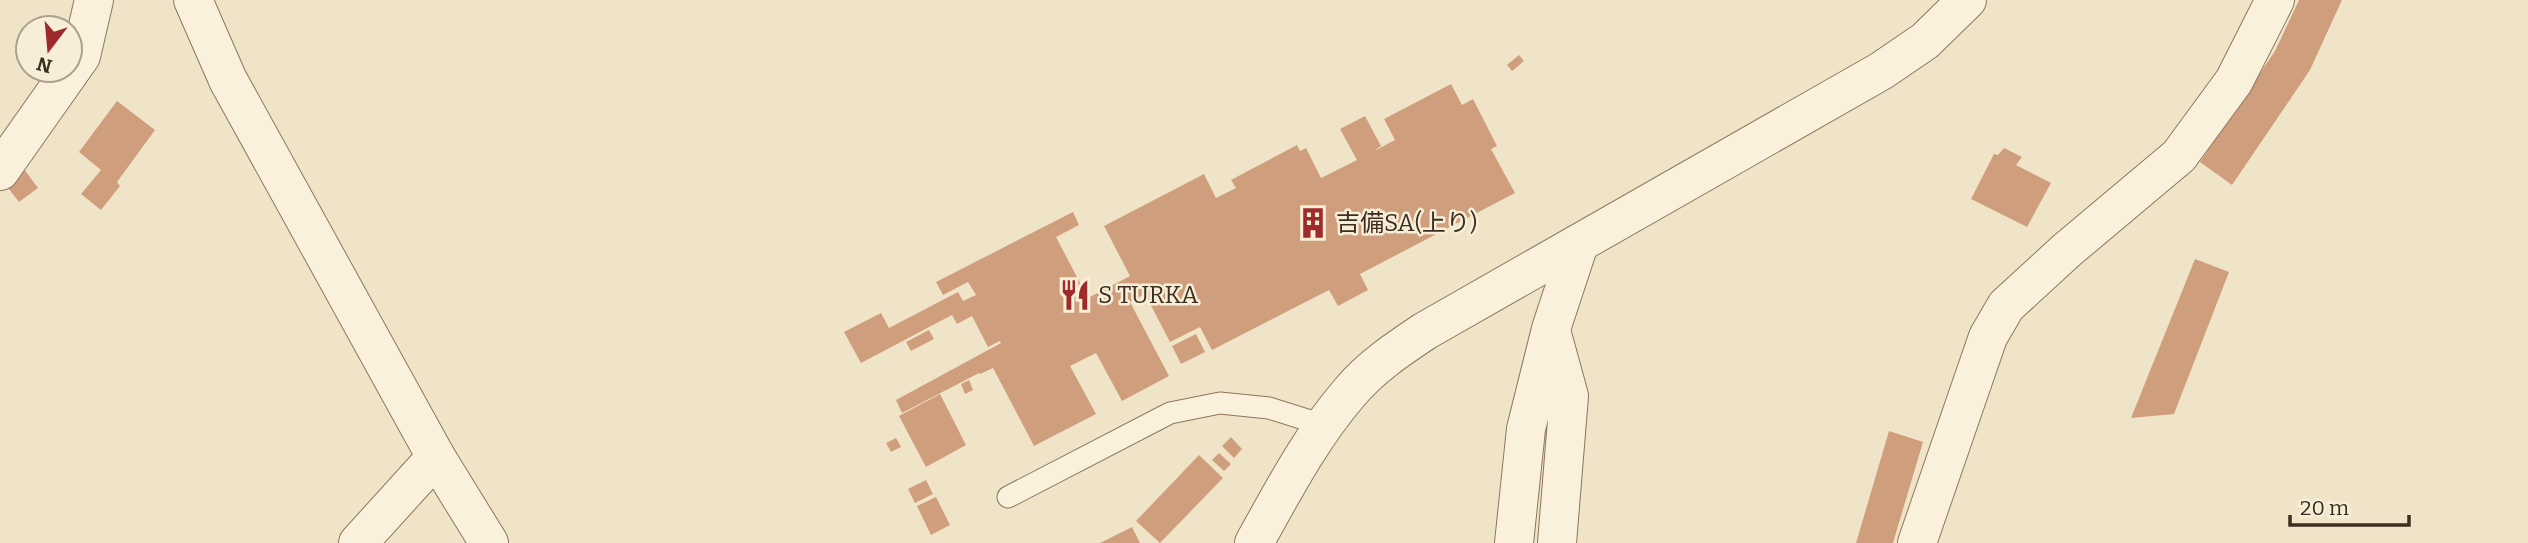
<svg xmlns="http://www.w3.org/2000/svg" width="2528" height="543" font-family="Bitter,'Noto Sans JP',serif">
	<style>
		.building { fill: #cf9f7d }
		.lines { fill: none; stroke-linecap: round; stroke-linejoin: round }
		.service-casing { stroke: #8d765c; stroke-width: 23 }
		.minor-casing { stroke: #8d765c; stroke-width: 40 }
		.tertiary-casing { stroke: #8d765c; stroke-width: 40 }
		.service { stroke: #faf1dc; stroke-width: 21 }
		.minor { stroke: #faf1dc; stroke-width: 38 }
		.tertiary { stroke: #faf1dc; stroke-width: 38 }
		.labels { text-anchor: middle; stroke-width: 5; stroke-linejoin: round; paint-order: stroke }
		.poi-label { font-size: 24px; fill: #3d2e20; stroke: #f7eed8; text-anchor: start }
	</style>
	<rect width="100%" height="100%" fill="#f0e4c8"/>
	<path class="building" d="M2299 0H2342L2310 70 2232 185 2200 162 2275 51Z
		M1519 55 1524 61 1512 71 1507 65Z
		M1451 84 1462 105 1473 99 1497 146 1491 149 1515 193 1360 274 1368 290 1338 306 1329 290 1212 350 1200 327 1170 342 1145 294 1130 302 1169 376 1122 401 1096 353 1070 366 1096 414 1034 446 993 368 980 374 979 373 902 413 896 400 1001 343 1000 341 988 347 972 316 957 324 952 315 861 363 844 332 881 313 889 328 958 292 963 301 976 295 968 282 943 295 936 282 1073 212 1079 225 1056 237 1088 298 1130 276 1104 226 1204 174 1216 198 1236 188 1231 180 1297 145 1300 151 1306 148 1321 178 1357 160 1340 129 1365 116 1381 146 1374 151 1395 140 1384 119Z
		M117 101 155 130 117 182 120 186 101 210 81 194 101 170 79 152Z
		M2004 148 2022 157 2016 165 2051 183 2027 227 1971 199 1994 154 1998 155Z
		M24 169 38 188 19 202 5 184Z
		M2195 259 2229 272 2174 414 2131 418Z
		M929 330 934 339 911 351 906 342Z
		M1196 334 1205 352 1181 364 1172 346Z
		M969 380 973 390 965 394 961 384Z
		M940 394 966 445 926 467 899 416Z
		M1889 431 1923 442 1893 543H1856Z
		M1231 437 1242 449 1234 458 1222 446Z
		M896 438 901 447 891 452 886 443Z
		M1219 453 1231 464 1224 471 1212 460Z
		M1199 455 1223 478 1160 543 1136 521Z
		M926 480 933 494 915 503 908 489Z
		M936 497 950 525 931 535 917 506Z
		M1132 527 1140 543H1100Z"/>
	<g class="lines">
		<defs>
			<path id="service" d="M1008 497 1170 413 1220 403 1269 408 1323 425"/>
			<path id="minor" d="M0 171 81 56 94 0
				M1552 334 1569 396 1557 543
				M358 543 436 457
				M1514 543 1526 429 1551 329 1579 244
				M1917 543 1988 337 2006 306 2067 250 2179 156 2234 81 2275 0"/>
			<path id="tertiary" d="M193 0 228 80 436 457 489 543
				M1254 543C1283 491 1311 437 1350 392 1371 367 1398 349 1425 331L1881 71 1925 41 1967 0"/>
		</defs>
		<use href="#service" class="service-casing"/>
		<use href="#minor" class="minor-casing"/>
		<use href="#tertiary" class="tertiary-casing"/>
		<use href="#service" class="service"/>
		<use href="#minor" class="minor"/>
		<use href="#tertiary" class="tertiary"/>
	</g>
	<defs>
		<symbol id="building-bare" viewBox="-9 -9 18 18"><path d="M-4-6H4V6H1V3H-1V6H-4ZM-2.5-4.3h1.7v1.8h-1.7ZM.8-4.3h1.7v1.8H.8ZM-2.5-1h1.7V.8h-1.7ZM.8-1h1.7V.8H.8Z" fill="#9e2a2b" stroke="#f7eed8" stroke-width="2.5" paint-order="stroke"/></symbol>
		<symbol id="restaurant-bare" viewBox="-9 -9 18 18"><path d="M-5-6h1v4h1v-4h1v4h1v-4h1v5L-1.5 .5V6h-2V.5L-5-1ZM5-6V6H3V1.5H1.5Q1.5-4 5-6Z" fill="#9e2a2b" stroke="#f7eed8" stroke-width="2.5" paint-order="stroke"/></symbol>
	</defs>
	<g fill-rule="evenodd">
		<use href="#building-bare" x="1291" y="201" width="44" height="44"/>
		<use href="#restaurant-bare" x="1053" y="273" width="44" height="44"/>
	</g>
	<g class="labels">
		<g class="poi-label">
			<text x="1336" y="231">吉備SA(上り)</text>
			<text x="1098" y="303">S TURKA</text>
		</g>
	</g>
	<g transform="translate(49 49) rotate(196)"><circle r="33" fill="#f7eed8" stroke="#ada18e" stroke-width="2"/>
	<path d="M0-5L12 26L0 18L-12 26Z" fill="#9e2a2b"/>
	<text y="-10" font-size="19" font-weight="bold" text-anchor="middle" fill="#3d2e20">N</text>
	</g>
	<path d="M2290 515v10h119v-10" fill="none" stroke="#3d2e20" stroke-width="3.5"/>
	<text x="2300" y="515" font-size="21" fill="#3d2e20" stroke="#f7eed8" stroke-width="5" paint-order="stroke">20 m</text>
</svg>
